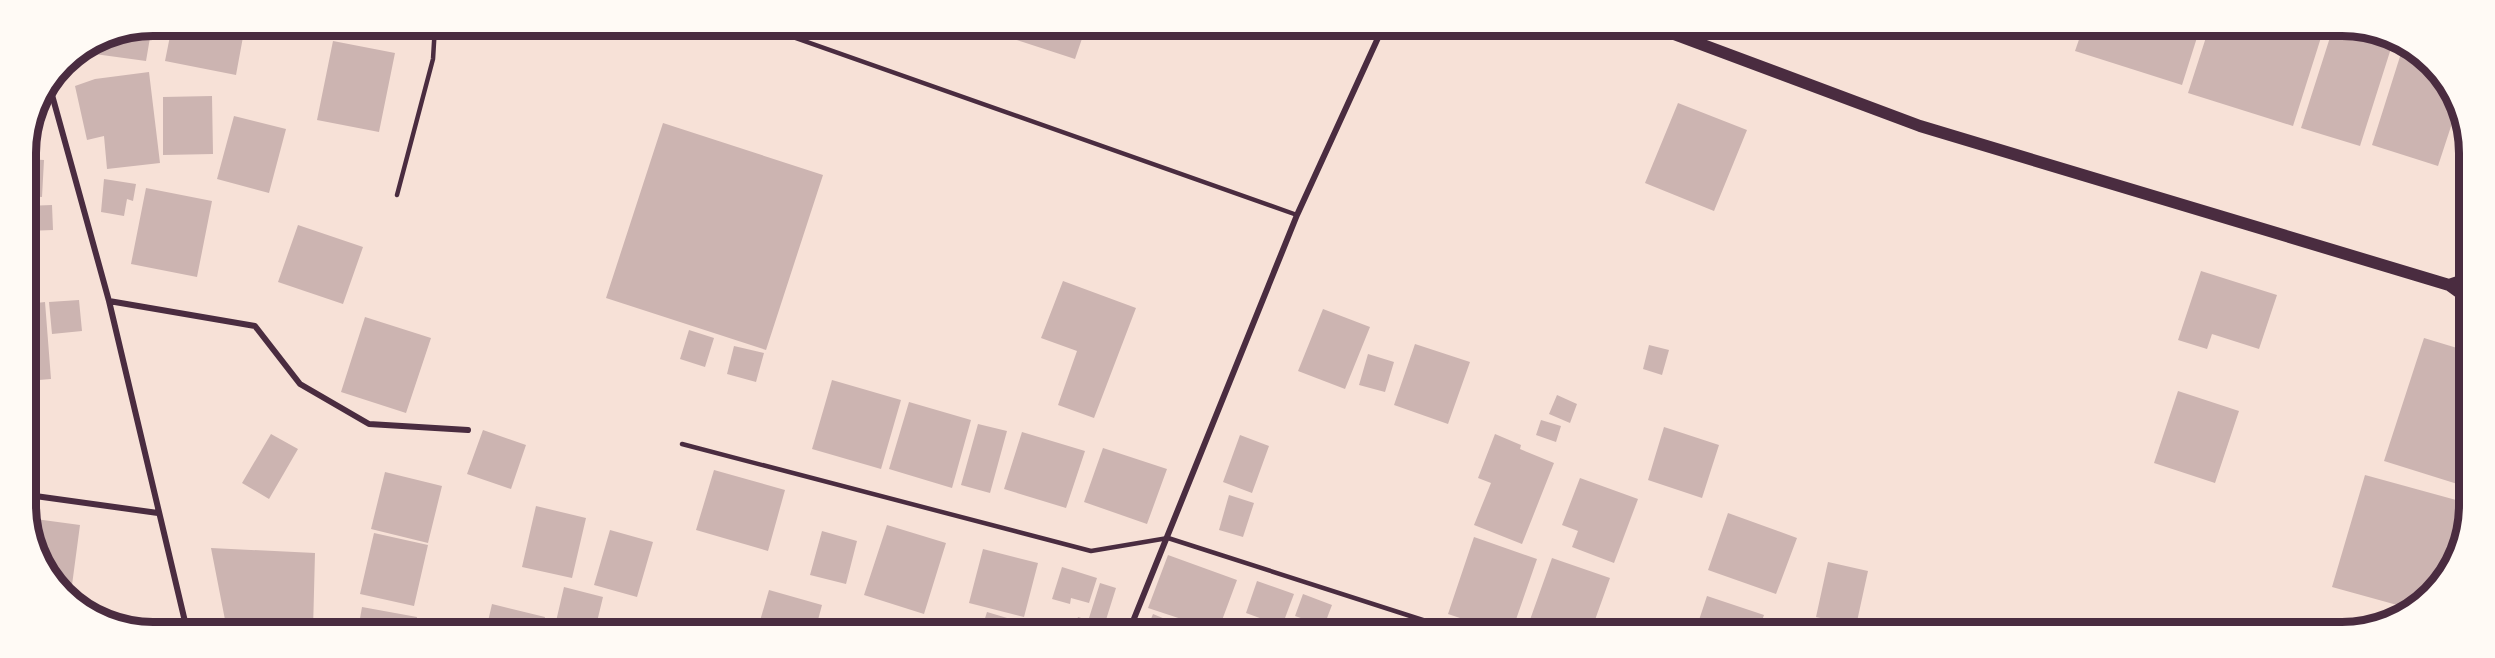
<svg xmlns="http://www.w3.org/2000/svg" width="2495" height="658" font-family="'Noto Sans',sans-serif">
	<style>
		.building { fill: #ccb4b1 }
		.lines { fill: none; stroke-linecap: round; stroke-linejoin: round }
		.service { stroke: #4a2c40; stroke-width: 4.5 }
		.minor { stroke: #4a2c40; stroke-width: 6 }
		.secondary { stroke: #4a2c40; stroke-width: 12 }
		.rim { fill: none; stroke: #4a2c40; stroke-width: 8 }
	</style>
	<rect width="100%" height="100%" fill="#f7e1d7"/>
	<path class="building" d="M152 26 146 61 80 52 105 35Z
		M172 26H245L236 75 165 61Z
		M1017 26 1086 27 1075 59 977 27Z
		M2083 28H2200L2182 85 2075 51Z
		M2209 28H2324L2293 126 2188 93Z
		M2333 28H2364L2393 42 2360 146 2301 128Z
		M333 41 395 53 379 132 317 120Z
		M2403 47 2432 63 2457 108 2438 166 2372 145Z
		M149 72 160 163 107 169 104 136 87 140 75 86 95 79Z
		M212 96 213 154 163 155V97Z
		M1678 103 1747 130 1714 211 1645 183Z
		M234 116 286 129 269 193 217 179Z
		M663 123 823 175 766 350 606 298Z
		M26 159 44 160 42 197 26 196Z
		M104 179 136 184 133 201 127 199 124 216 101 212Z
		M146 188 212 201 197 277 131 264Z
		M52 205 53 230 26 231V206Z
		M298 225 363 247 343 304 278 282Z
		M2201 271 2277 295 2259 349 2212 334 2207 349 2178 340Z
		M1063 281 1136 308 1094 418 1058 405 1077 351 1041 338Z
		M79 300 82 331 52 334 49 302Z
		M45 302 51 379 27 381V304Z
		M1323 309 1370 327 1345 389 1298 371Z
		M365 317 431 338 406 413 341 392Z
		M689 330 714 338 705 367 680 359Z
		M2424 338 2467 351V487L2384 461Z
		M1415 344 1470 362 1448 424 1394 405Z
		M1649 345 1669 350 1662 375 1643 369Z
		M734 346 764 353 756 382 727 374Z
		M1368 354 1394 362 1385 392 1359 385Z
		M832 380 901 400 881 469 812 449Z
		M2178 391 2239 411 2215 483 2154 463Z
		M1557 395 1577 404 1570 423 1549 414Z
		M909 402 971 420 952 488 889 469Z
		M1541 420 1561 426 1556 442 1536 435Z
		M978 424 1007 431 990 493 961 485Z
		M1664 427 1719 445 1702 498 1648 480Z
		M483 430 526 445 511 489 467 474Z
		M1022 432 1085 451 1066 508 1004 489Z
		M271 434 298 449 269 499 242 483Z
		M1495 434 1521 445 1520 449 1554 463 1522 544 1474 525 1491 483 1478 478Z
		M1240 435 1269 446 1252 493 1223 482Z
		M1103 448 1167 469 1147 524 1084 502Z
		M714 470 785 490 768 551 696 530Z
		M385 472 442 486 428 543 371 529Z
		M2365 475 2467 503 2465 533 2426 601 2408 608 2332 587Z
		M1580 478 1638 499 1614 563 1572 547 1578 531 1562 525Z
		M1229 495 1254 503 1243 537 1219 530Z
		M536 506 586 518 572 578 522 567Z
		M1728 513 1797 538 1776 594 1708 570Z
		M28 518 80 525 72 585 56 583 28 530Z
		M887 525 946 543 924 614 864 595Z
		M610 530 653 542 637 597 594 585Z
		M822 531 857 541 846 584 810 575Z
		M374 533 428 545 414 606 360 594Z
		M1474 537 1537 559 1512 631H1499L1448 614Z
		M211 548 315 553 313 630H227Z
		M983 549 1038 563 1024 617 969 603Z
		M1168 555 1237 580 1218 631 1148 608Z
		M1552 558 1610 578 1591 631H1526Z
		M1828 562 1868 571 1856 626 1816 617Z
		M1062 567 1097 578 1089 603 1071 598 1070 604 1052 599Z
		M1257 581 1294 594 1282 626 1246 613Z
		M1100 583 1116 588 1105 623 1089 618Z
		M564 587 603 597 595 630H554Z
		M769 590 822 605 815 631H757Z
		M1303 594 1332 605 1324 626 1295 616Z
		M1707 596 1764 615 1758 632H1695Z
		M492 604 545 617 542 630H486Z
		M362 607 417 617 415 630H358Z
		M987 612 1037 627 1036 631H981Z
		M1153 614 1194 631H1146Z
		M1078 617 1104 625 1103 631H1073Z
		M1294 622 1319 631H1290Z"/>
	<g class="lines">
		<path class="service" d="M762 26 1297 215
			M397 195 433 59 435 26
			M682 444 1091 551 1168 538 1457 631"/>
		<path class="minor" d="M49 84 109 301 187 630
			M109 301 255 326 300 384 369 424 468 430
			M28 495 158 513
			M1129 631 1297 215 1383 27"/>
		<path class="secondary" d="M1655 27 1920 126 2449 285 2467 298
			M2449 285 2467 279"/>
	</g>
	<path d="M0 0H2495V658H0ZM153 36H2342A117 117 0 0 1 2459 153V505A117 117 0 0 1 2342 622H153A117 117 0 0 1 36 505V153A117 117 0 0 1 153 36Z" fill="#fffaf5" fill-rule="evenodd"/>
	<path class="rim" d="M153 36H2342A117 117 0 0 1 2459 153V505A117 117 0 0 1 2342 622H153A117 117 0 0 1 36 505V153A117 117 0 0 1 153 36Z"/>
</svg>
